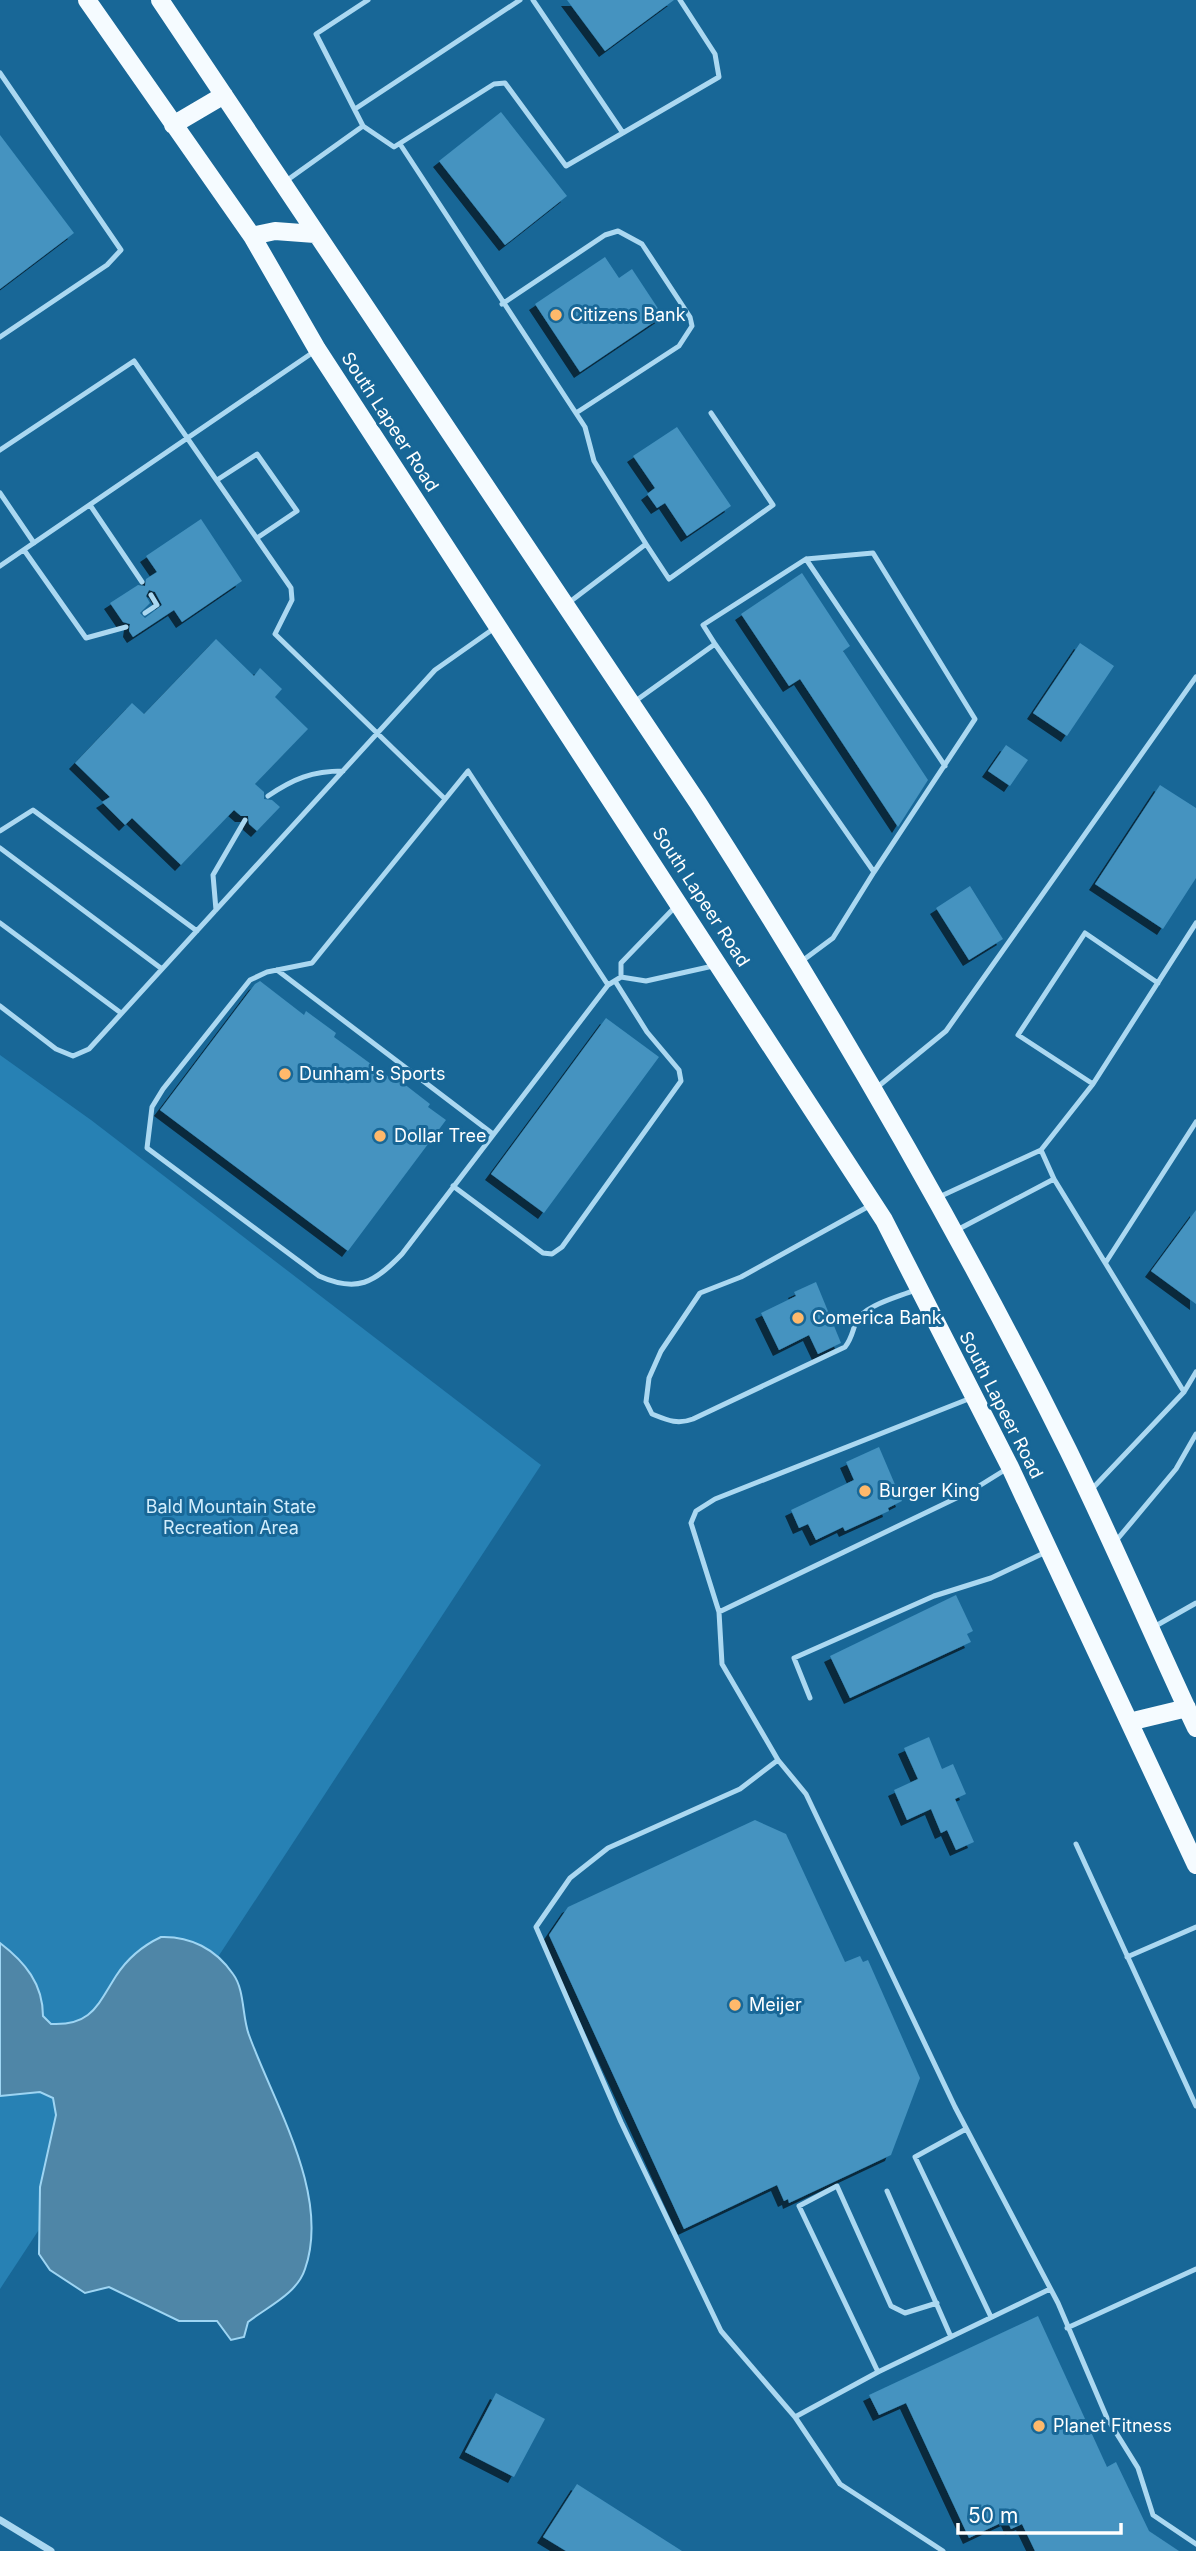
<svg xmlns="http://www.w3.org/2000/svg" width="1196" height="2551" font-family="Inter,sans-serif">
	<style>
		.green { fill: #2781b4 }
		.water { fill: #4f86a7; stroke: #9ed5f3; stroke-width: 2 }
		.building { fill: #4493c0; fill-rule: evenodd; filter: url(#shadow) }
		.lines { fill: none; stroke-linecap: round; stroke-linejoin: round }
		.lane { stroke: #abd8f1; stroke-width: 5 }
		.street { stroke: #abd8f1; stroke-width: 7 }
		.primary { stroke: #f5fbff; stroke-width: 18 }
		.poi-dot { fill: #ffb96b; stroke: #186797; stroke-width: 2.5 }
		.labels { text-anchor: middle; stroke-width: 6; stroke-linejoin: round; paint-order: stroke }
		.poi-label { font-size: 18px; fill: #fff; stroke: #186797; text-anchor: start }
		.street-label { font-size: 18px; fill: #fff; stroke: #186797 }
		.park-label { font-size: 18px; fill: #d2edfc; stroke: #186797 }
	</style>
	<defs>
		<filter id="shadow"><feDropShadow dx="-6" dy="6" stdDeviation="0" flood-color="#0009"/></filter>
	</defs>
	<rect width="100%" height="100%" fill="#186797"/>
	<path class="green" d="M0 1055 91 1120 541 1465 0 2289Z"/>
	<path class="water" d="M161 1937C190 1936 216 1949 233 1974 245 1990 242 2017 249 2035 274 2104 331 2195 305 2269 297 2294 267 2307 248 2322L244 2337 231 2340 217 2321H179L109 2287 85 2293 50 2270 39 2254 40 2187 56 2115 53 2098 40 2092 0 2096V1943C25 1962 43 1984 43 2016L51 2024C91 2026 97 2006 116 1976 127 1959 142 1946 161 1937Z"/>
	<path class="building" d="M567 0H674L605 51Z
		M501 112 567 196 505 245 439 161Z
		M0 135 74 233 0 289Z
		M605 257 619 278 632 269 663 316 580 372 535 304Z
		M677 427 731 506 687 536 665 503 657 508 647 494 655 488 633 456Z
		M201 519 242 581 182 622 174 610 133 637 129 631 130 624 123 622 110 603 138 585 145 586 146 579 157 572 146 556ZM149 590 155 592 162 605 145 618 140 613 150 603 146 596Z
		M802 573 850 646 843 651 928 780 898 827 800 679 789 686 741 614Z
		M216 639 254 676 260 668 282 689 275 697 308 729 255 784 264 792V799L272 800 280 807 257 831 249 824 248 816H241L234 810 181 865 132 818 125 825 102 802 110 797 75 763 132 703 144 714Z
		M1080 643 1114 666 1067 736 1033 713Z
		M1006 745 1028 760 1010 786 988 771Z
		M1160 785 1196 808V878L1163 929 1095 884Z
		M970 886 1003 939 969 960 936 908Z
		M260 981 304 1015 306 1011 336 1033 334 1037 397 1083 399 1080 430 1104 428 1107 446 1120 348 1251 160 1110 255 984Z
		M606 1018 659 1057 544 1213 491 1174Z
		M1196 1210V1304L1151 1271Z
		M816 1282 841 1343 818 1354 809 1335 779 1350 761 1313 796 1296 794 1292Z
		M879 1447 902 1501 888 1508 889 1511 845 1531 843 1527 816 1540 808 1524 799 1528 791 1510 854 1480 846 1462Z
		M956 1595 973 1631 967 1634 971 1642 850 1698 830 1656Z
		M929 1737 942 1769 953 1764 966 1794 955 1799 974 1842 956 1850 947 1830 941 1833 931 1809 907 1820 894 1790 918 1779 904 1748Z
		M755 1820 786 1834 845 1962 860 1956 863 1962 868 1960 920 2078 891 2155 789 2203 788 2199 784 2201 777 2185 684 2229 549 1935 568 1907Z
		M1038 2316 1107 2467 1116 2462 1149 2531 1179 2551H1035L1022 2524 1011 2529 1007 2520 969 2538 906 2403 879 2415 869 2395Z
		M496 2393 545 2419 514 2477 465 2452Z
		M577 2484 682 2551H566L543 2537Z"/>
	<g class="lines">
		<path class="lane" d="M368 0 316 34 363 126 394 147 494 84 505 83 566 166 719 77 715 54 680 0
			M533 0 623 133
			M0 73 121 250 107 265 0 337
			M355 109 520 0
			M400 144 585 427 594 461 646 544 567 604
			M286 181 363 126
			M502 304 605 235 618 231 642 244 690 317 692 326 679 346 576 413
			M0 450 134 361 291 588 292 600 275 634 445 799
			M217 480 257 454 297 511 257 538
			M0 493 34 543
			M90 505 142 582
			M646 544 669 579 773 505 711 413
			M24 550 86 638 126 627
			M806 559 945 766
			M0 566 315 351
			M145 613 157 605 151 595
			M715 644 703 625 806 559 873 553 975 719 874 872
			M634 702 715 644 874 872 833 938 802 961
			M268 796C293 779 312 771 343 771
			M0 831 33 810 197 931
			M0 848 162 969
			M216 910 213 875 245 820
			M0 923 121 1013
			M277 970 493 1134
			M621 977V963L675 907
			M608 985 468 771 312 963 267 972 250 980 163 1089 152 1107 147 1148 319 1276C357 1293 374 1283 402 1254L608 985 621 977 646 981 713 966
			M0 1006 56 1049 73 1056 89 1049 435 670 496 627
			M1093 1084 1018 1035 1085 933 1158 983
			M875 1089 946 1031 1196 677
			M453 1186 543 1253 552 1254 562 1247 681 1081 679 1070 647 1032 615 981
			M939 1197 1041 1150
			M871 1205 741 1277 700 1293 661 1351 649 1378 646 1402 652 1414C667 1420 677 1425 693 1419L845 1347C852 1338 852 1332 856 1322 864 1305 899 1297 915 1290
			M957 1230 1054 1179
			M1106 1262 1196 1122
			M1184 1392 1054 1179 1041 1150 1093 1084 1196 923
			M1091 1490 1184 1392 1196 1372
			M1115 1542 1176 1469 1196 1434
			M719 1612 971 1491 1008 1468
			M1152 1628 1196 1603
			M810 1698 794 1658 934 1596 991 1578 1046 1552
			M778 1760 722 1664 719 1612 691 1523 696 1511 715 1499 971 1398
			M1076 1844 1196 2106
			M1127 1957 1196 1927
			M966 2129 915 2157 991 2317
			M887 2191 951 2337
			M1067 2328 1196 2269
			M878 2372 799 2206 837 2186 891 2306 905 2313 937 2303
			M795 2417 878 2372 1050 2289
			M943 2551 840 2484 795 2417 721 2331 621 2122 536 1927 570 1878 608 1848 740 1789 778 1760 806 1794 955 2107 1058 2303 1107 2418 1138 2468 1153 2515 1196 2544"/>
		<path class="street" d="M0 2520 51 2551"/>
		<path class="primary" d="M87 0 252 236 317 349 884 1220 1010 1467 1196 1865
			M160 0 698 803C832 1012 958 1228 1068 1450 1113 1542 1153 1636 1196 1728
			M173 125 224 95
			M252 236 275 231 315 234
			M1129 1722 1187 1708"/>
	</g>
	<g class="poi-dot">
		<circle cx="556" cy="315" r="7"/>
		<circle cx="285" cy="1074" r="7"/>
		<circle cx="380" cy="1136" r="7"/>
		<circle cx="798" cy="1318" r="7"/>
		<circle cx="865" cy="1491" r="7"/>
		<circle cx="735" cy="2005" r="7"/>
		<circle cx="1039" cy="2426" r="7"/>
	</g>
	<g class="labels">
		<g class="poi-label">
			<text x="570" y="321">Citizens Bank</text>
			<text x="299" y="1080">Dunham's Sports</text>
			<text x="394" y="1142">Dollar Tree</text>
			<text x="812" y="1324">Comerica Bank</text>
			<text x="879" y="1497">Burger King</text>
			<text x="749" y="2011">Meijer</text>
			<text x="1053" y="2432">Planet Fitness</text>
		</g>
		<g class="street-label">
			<text transform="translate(390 422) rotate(57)" y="6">South Lapeer Road</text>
			<text transform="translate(701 897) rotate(57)" y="6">South Lapeer Road</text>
			<text transform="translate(1001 1405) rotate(63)" y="6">South Lapeer Road</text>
		</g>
		<g class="park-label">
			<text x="231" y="1513">Bald Mountain State<tspan x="231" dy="21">Recreation Area</tspan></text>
		</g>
	</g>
	<path d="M958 2523v10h163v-10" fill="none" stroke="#ffffff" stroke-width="3.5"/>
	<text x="968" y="2523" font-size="21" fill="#ffffff" stroke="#186797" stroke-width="5" paint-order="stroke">50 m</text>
</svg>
